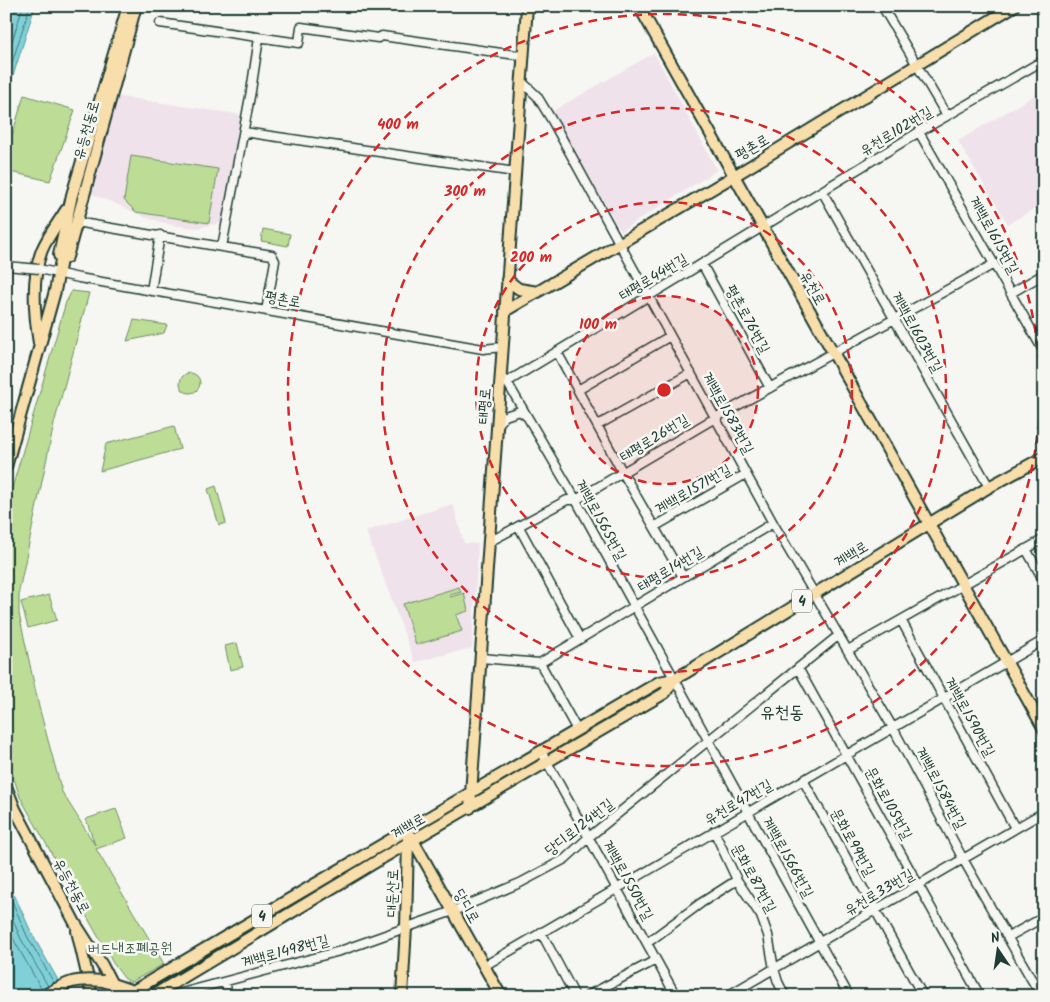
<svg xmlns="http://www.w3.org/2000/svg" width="1050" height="1002" font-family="Kalam,'Poor Story',sans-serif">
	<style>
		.built { fill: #efe2ea }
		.green { fill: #bddd96; stroke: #6e8d65 }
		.water { fill: #7fd0d8; stroke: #599596 }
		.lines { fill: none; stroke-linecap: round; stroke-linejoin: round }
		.shore { stroke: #457876; stroke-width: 1 }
		.minor-casing { stroke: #1f3d34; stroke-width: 11 }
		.major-casing { stroke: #1f3d34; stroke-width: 14 }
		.minor { stroke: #f6f6f2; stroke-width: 8 }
		.major { stroke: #f8deab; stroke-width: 10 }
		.minor-bridge-casing { stroke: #1f3d34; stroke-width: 11; stroke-linecap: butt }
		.major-bridge-casing { stroke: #1f3d34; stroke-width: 14; stroke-linecap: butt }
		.minor-bridge { stroke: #f6f6f2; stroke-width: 8 }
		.major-bridge { stroke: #f8deab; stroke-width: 10 }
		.ring { fill: none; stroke: #d62828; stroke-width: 2.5; stroke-dasharray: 9 6 }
		.labels { text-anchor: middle; stroke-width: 5; stroke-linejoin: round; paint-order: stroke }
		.shield { fill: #f6f6f2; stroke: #60746d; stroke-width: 1 }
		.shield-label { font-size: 14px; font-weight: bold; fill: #1f3d34 }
		.street-label { font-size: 15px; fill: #1f3d34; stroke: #f6f6f2 }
		.park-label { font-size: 15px; fill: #3f5d48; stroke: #f6f6f2 }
		.quarter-label { font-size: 18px; fill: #1f3d34; stroke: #f6f6f2 }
		.centre { fill: #d62828; stroke: #f6f6f2; stroke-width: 2.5 }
		.ring-label { font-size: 15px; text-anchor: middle; font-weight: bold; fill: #d62828; stroke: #f6f6f2; stroke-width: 5; stroke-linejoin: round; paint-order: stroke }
	</style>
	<rect width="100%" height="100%" fill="#f6f6f2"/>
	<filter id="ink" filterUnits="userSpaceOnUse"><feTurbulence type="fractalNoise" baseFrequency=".02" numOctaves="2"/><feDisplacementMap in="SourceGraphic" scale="10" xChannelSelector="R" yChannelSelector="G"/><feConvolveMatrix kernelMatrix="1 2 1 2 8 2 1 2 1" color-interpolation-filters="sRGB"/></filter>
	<g filter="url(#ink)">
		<path class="built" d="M654 53 717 170 621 231 551 112Z
			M1040 92 1044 99V203L1008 224 958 141Z
			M114 96 243 115 224 222 198 228 172 225 147 218 126 208 89 193Z
			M453 504 464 543 478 544 472 648 415 662 366 531Z"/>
		<path class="green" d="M24 95 75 110 50 181 6 171V156Z
			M131 156 218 169 209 223 136 212 124 200Z
			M263 229 290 234 288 246 261 241Z
			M72 291 89 293 54 424 19 591V614L39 707 62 792 95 845 86 819 116 809 127 838 96 849 164 964 131 982 124 978 113 963 20 797 6 754V509L66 302Z
			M134 320 167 325 164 333 127 341Z
			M180 383a10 10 0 1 1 20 0a10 10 0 1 1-20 0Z
			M174 426 180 449 100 471 106 444Z
			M216 486 226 523 219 525 208 489Z
			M459 587 461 592 450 595 451 597 464 593 468 611 456 615 462 631 416 645 403 604Z
			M49 595 57 620 28 628 21 602Z
			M237 643 243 667 230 670 225 646Z"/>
		<path class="water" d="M6 6H35L6 98Z
			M6 889 15 896 32 934 67 996H6Z"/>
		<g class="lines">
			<path class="shore" d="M6 61 23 6
				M6 82 30 6
				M6 895 11 899 27 936 54 983
				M6 904 21 939 48 986
				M6 923 15 942 42 990"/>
			<defs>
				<path id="minor" d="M882 6 947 116
					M160 23 299 43 301 27 378 38 382 36 523 56
					M259 38 251 91 222 247 272 255 275 261 266 311
					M521 81 537 96 554 124 773 523 893 728 963 859 1041 996
					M244 132 515 172
					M919 132 1044 352
					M822 191 989 487
					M76 222 222 247
					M702 264 770 388
					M39 269 79 278 483 349 503 347
					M151 291 160 235
					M1011 293 1044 274
					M557 352 623 473 683 577
					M501 377 507 382 576 500 849 996
					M507 382 919 132 1044 60
					M578 390 670 336
					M598 425 691 373
					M497 426 505 416 520 411 526 416
					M519 527 580 639
					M654 527 746 474
					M489 542 567 500H576L715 418 994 264
					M1026 549 1044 581
					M901 620 1015 828
					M848 650 1044 539
					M481 658 540 663 773 523
					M540 663 577 730
					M798 668 980 996
					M541 751 676 996
					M803 780 923 996
					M714 831 737 880 761 916 768 935 774 969 778 982 785 996
					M541 932 575 996
					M1008 937 1044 917
					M647 943 701 903 737 880
					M484 966 1044 640
					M225 982 227 990 226 996
					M170 996 340 951 453 911 520 883 565 859 589 837 839 635
					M587 996 656 960
					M727 996 1044 812"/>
				<path id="major" d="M639 6 1044 729
					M61 260 67 257 136 6
					M507 280 519 289 538 292
					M505 311 734 176 1014 6
					M39 343C34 313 31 278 42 250 48 236 58 223 66 210
					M6 467 55 291 61 260 59 255 72 195 128 6
					M6 786 15 809 75 923 102 965 118 996
					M470 808 527 6
					M410 835 501 996
					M77 931 92 996
					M103 981 133 991 659 682 674 679 687 672 989 487 1044 457
					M152 996 384 857 665 693 674 679
					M402 996 406 927 408 839"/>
			</defs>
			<use href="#minor" class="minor-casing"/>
			<use href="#major" class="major-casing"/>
			<use href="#minor" class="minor"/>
			<use href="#major" class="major"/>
			<defs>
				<path id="minor-bridge" d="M6 266 39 269"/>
				<path id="major-bridge" d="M43 996C68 982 74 978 103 981"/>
			</defs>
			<use href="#minor-bridge" class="minor-bridge-casing"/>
			<use href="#major-bridge" class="major-bridge-casing"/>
			<use href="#minor-bridge" class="minor-bridge"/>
			<use href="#major-bridge" class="major-bridge"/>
		</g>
	</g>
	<circle cx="664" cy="390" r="94" fill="#d62828" fill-opacity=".12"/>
	<g class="ring">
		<circle cx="664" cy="390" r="94"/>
		<circle cx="664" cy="390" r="188"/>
		<circle cx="664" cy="390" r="282"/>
		<circle cx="664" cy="390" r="376"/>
	</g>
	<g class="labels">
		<g class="shield">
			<rect x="792" y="589.5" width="20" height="23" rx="4"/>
			<rect x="252" y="904.5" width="20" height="23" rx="4"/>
		</g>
		<g class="shield-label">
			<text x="802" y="606">4</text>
			<text x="262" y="921">4</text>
		</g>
		<g class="street-label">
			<text transform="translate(86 130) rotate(-74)" y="5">유등천동로</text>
			<text transform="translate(896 131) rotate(-31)" y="5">유천로102번길</text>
			<text transform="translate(752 147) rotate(-31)" y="5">평촌로</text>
			<text transform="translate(994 235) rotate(61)" y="5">계백로1615번길</text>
			<text transform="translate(653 277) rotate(-31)" y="5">태평로44번길</text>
			<text transform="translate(813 288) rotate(61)" y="5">유천로</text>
			<text transform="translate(283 299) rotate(10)" y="5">평촌로</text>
			<text transform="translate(748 319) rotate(61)" y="5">평촌로76번길</text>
			<text transform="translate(917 332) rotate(61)" y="5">계백로1603번길</text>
			<text transform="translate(484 406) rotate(-86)" y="5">태평로</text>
			<text transform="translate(728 413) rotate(61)" y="5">계백로1583번길</text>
			<text transform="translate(654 438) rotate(-31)" y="5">태평로26번길</text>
			<text transform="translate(693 489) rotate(-30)" y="5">계백로1571번길</text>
			<text transform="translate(601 520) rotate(61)" y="5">계백로1565번길</text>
			<text transform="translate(851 554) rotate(-31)" y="5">계백로</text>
			<text transform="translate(670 569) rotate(-31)" y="5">태평로14번길</text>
			<text transform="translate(970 717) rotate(61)" y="5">계백로1590번길</text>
			<text transform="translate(941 788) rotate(62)" y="5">계백로1584번길</text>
			<text transform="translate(738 802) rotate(-30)" y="5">유천로47번길</text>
			<text transform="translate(889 803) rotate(61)" y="5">문화로105번길</text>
			<text transform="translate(408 826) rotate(-30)" y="5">계백로</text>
			<text transform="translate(579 827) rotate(-38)" y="5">당디로124번길</text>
			<text transform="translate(853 842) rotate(61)" y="5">문화로99번길</text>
			<text transform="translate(788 857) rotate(61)" y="5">계백로1566번길</text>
			<text transform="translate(754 878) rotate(61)" y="5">문화로87번길</text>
			<text transform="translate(628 880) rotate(61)" y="5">계백로1550번길</text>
			<text transform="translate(72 886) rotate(62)" y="5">유등천동로</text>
			<text transform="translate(879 892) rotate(-30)" y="5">유천로33번길</text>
			<text transform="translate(392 893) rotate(-88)" y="5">대둔산로</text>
			<text transform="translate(467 906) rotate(61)" y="5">당디로</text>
			<text transform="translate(285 951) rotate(-15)" y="5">계백로1498번길</text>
		</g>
		<g class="park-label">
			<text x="130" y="953">버드내조폐공원</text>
		</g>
		<g class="quarter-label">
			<text x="782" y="718">유천동</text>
		</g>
	</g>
	<circle cx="664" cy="390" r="8" class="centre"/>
	<g class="ring-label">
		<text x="398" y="129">400 m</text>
		<text x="465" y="196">300 m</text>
		<text x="531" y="262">200 m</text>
		<text x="598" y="329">100 m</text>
	</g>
	<rect width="1050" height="1002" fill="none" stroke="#f6f6f2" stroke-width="25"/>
	<rect x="12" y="12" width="1025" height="977" fill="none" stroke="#1f3d34" stroke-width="2" filter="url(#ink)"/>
	<g transform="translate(998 950) rotate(347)" stroke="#f6f6f2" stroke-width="4" paint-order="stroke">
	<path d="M0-4L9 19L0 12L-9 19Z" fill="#1f3d34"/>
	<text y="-8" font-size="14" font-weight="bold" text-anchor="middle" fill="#1f3d34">N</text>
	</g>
</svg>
